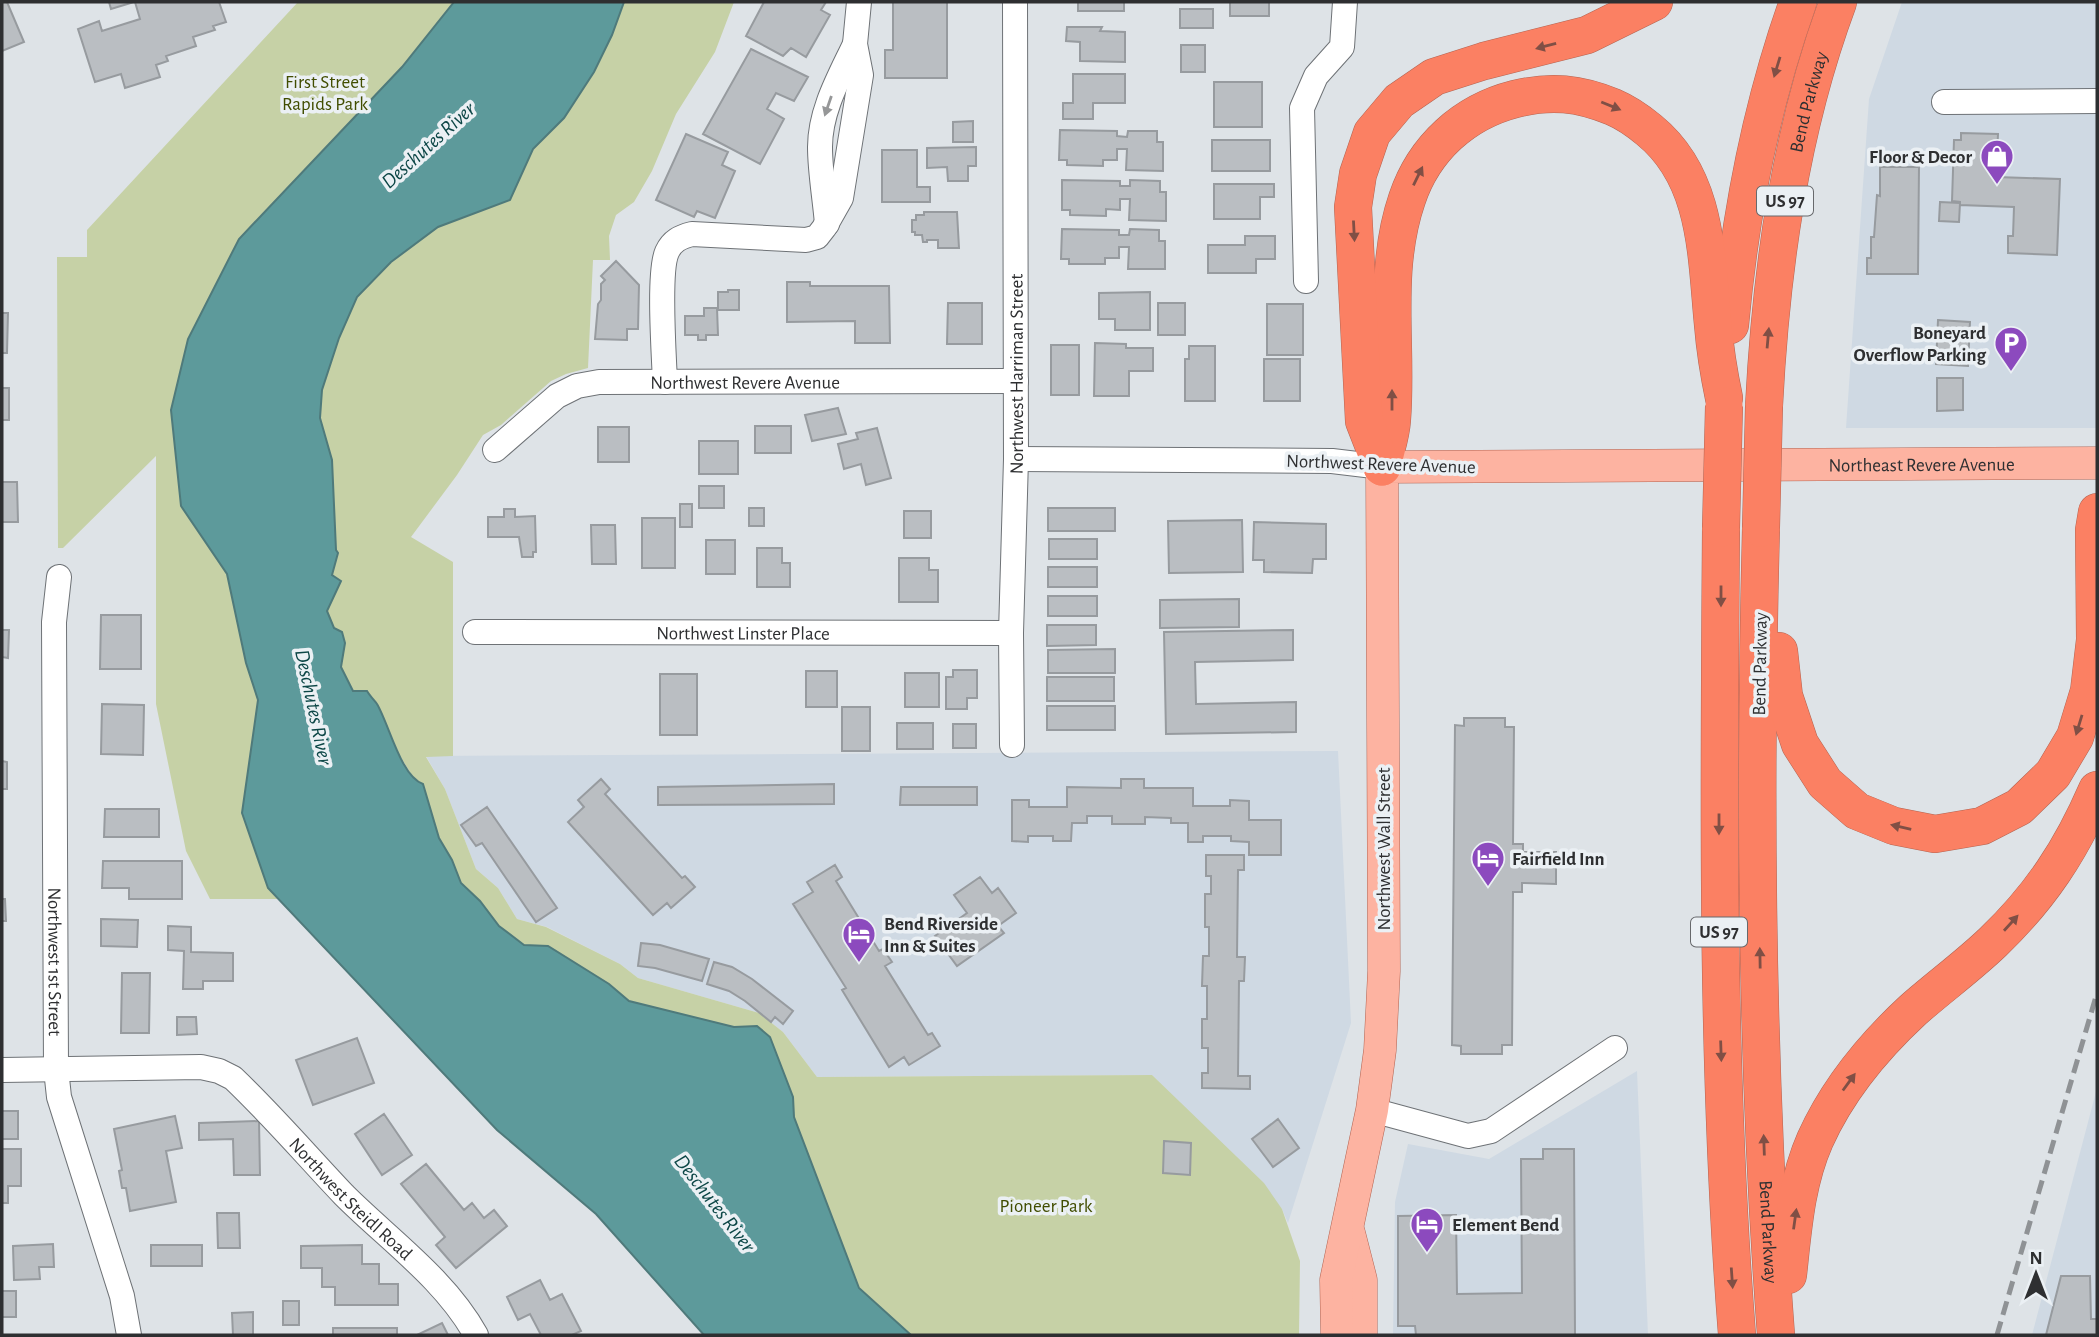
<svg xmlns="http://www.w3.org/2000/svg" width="2099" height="1337" font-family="'Alegreya Sans',sans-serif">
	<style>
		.built { fill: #cfd9e3 }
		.green { fill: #c6d1a6 }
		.water { fill: #5d9a9b; stroke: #4f7a7b; stroke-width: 2 }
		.building { fill: #babec2; stroke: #979b9f; stroke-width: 2 }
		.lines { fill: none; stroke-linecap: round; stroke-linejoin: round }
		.minor-casing { stroke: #6e7276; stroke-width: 26 }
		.major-casing { stroke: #b36452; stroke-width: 33 }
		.highway-casing { stroke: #b36452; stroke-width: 38 }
		.minor { stroke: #fff; stroke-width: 24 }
		.major { stroke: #fdb3a1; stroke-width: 32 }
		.highway { stroke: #fb8063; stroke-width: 37 }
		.rail { stroke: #8f9295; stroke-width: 5; stroke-dasharray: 14 7; stroke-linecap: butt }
		.highway-bridge-casing { stroke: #b36452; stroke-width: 38; stroke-linecap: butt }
		.highway-bridge { stroke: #fb8063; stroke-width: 37 }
		.oneway { fill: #804f45 }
		.oneway2 { fill: #969798 }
		.labels { text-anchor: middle; stroke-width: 7; stroke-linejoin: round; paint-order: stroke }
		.shield { fill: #ebf0f4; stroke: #67696c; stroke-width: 2 }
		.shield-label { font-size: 18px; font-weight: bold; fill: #2e2f31 }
		.park-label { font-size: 19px; fill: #414d00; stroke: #ebf0f4 }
		.street-label { font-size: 19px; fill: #2e2f31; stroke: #ebf0f4 }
		.poi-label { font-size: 19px; font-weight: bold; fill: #2e2f31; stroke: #ebf0f4; text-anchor: start }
		.water-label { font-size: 21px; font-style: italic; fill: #0c4646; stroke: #ebf0f4 }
	</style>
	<rect width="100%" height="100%" fill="#dee3e7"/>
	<path class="built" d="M1902 2H2097V428H1846L1869 99Z
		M1338 751 1351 1023 1288 1223 1282 1209 1152 1075 817 1077 783 1032 759 1013 638 978 620 964 547 927 517 919 498 888 476 869 445 789 426 756Z
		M1637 1071 1648 1335H1393L1395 1202 1408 1144 1489 1159Z
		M2097 1088V1335H2032Z"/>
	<path class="green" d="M298 2H458L308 208 329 899H210L186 851 156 704V456L63 548H58L57 257H87V230Z
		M624 2H734L715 52 676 114 652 171 634 202 616 215 609 236 610 260H593L588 368 566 374 551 381 501 425 483 435 457 475 411 537 453 562V756L426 757 445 789 476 869 498 888 517 919 546 927 620 964 638 978 759 1013 783 1032 817 1077 1152 1075 1264 1183 1282 1209 1300 1261 1299 1335H911L859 1288 794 1117 793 1097 770 1037 757 1026 734 1027 629 1001 609 984 548 946 524 945 499 926 480 901 461 883 452 860 439 838 423 785 416 782 400 756 378 705 353 691 341 667 345 643 334 628 327 611 341 581 331 575 338 553 336 550 332 461 320 418 322 390 339 338 357 297 391 262 438 227 510 200 533 149 564 118 612 35Z"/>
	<path class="water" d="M454 2H624L612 35 594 72 564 118 533 149 510 200 438 227 391 262 357 297 339 338 322 390 320 418 332 460 336 550 338 553 332 575 341 581 327 611 334 628 342 632 345 643 341 667 353 691H367C370 696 374 700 377 704 389 724 401 777 423 784L439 838 452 860 461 883 480 901 499 926 524 945 548 946 609 984 629 1001 734 1027 757 1026 770 1037 793 1097 794 1117 859 1288 911 1335H704L596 1214 497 1130 268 888 242 813 258 700 246 663 227 574 181 506 171 410 188 339 239 239 402 67Z"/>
	<path class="building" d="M2 2H7L24 42 2 51Z
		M109 2H134L111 9Z
		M135 2H219L226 22 213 26 215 30 193 37 196 46 166 56 168 61 156 65 160 77 125 88 121 74 95 82 78 29 99 21 102 31 140 19Z
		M764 2H826L821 10 830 15 806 57 791 48 783 56 746 36Z
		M893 2H947V78H885V50H893Z
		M1078 2H1124V11H1078Z
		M1230 2H1269V16H1230Z
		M1180 9H1213V28H1180Z
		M1067 27H1102L1100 31 1125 32V62L1080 61V42L1066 41Z
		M1181 45H1205V72H1181Z
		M751 49 808 77 794 101 776 93 767 109 784 119 760 164 703 134Z
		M1073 74H1125V103H1093V119H1063V103H1073Z
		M1214 82H1262V127H1214Z
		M973 121V142H953V122Z
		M1060 130 1117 131V136L1127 137 1128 131H1157V142H1163V171L1126 170 1127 149H1117V160H1103V166L1067 165V160H1059Z
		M1961 133 1998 134 1996 177 2060 179 2057 255 2008 253V236H2013L2014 207 1960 205V202L1952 201 1954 140H1961Z
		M686 134 728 152 722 165 735 171 715 218 697 211 694 217 656 200Z
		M1212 140H1270V171H1212Z
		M976 147V166H968V181H948L947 167 927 168V148Z
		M882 150H917V187H930V202H882Z
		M1880 167H1919L1918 274H1867V258H1871V237H1874L1877 195 1880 196Z
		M1062 180 1120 181V186H1130V180L1160 181V192H1166V221L1129 220 1130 199H1120V210L1106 209V216L1070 215V210H1062Z
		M1214 184H1274V197H1260V219H1214Z
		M1940 202 1960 203 1959 222 1939 221Z
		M924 212H957L959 248H938V240H927V242H923L922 235H915V232H912V220H916V215H924Z
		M1062 229 1119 230V235H1129L1130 229 1159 230V241H1165V269H1128L1129 247H1119V258H1105V264H1069V259H1061Z
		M1245 236H1275V259H1256V273H1208V245H1245Z
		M616 261 639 285 638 329H627V340L595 339 598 304 601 300V284L605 280 601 276Z
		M787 282H810V286H889L890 343H855V321L787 322Z
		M728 290H739V310H718V292H728Z
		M1150 292V330H1115V319H1099V293Z
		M948 303H982V344H947Z
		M1158 303H1185V335H1158Z
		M1267 304H1303V355H1267Z
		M704 308H717L718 335H706V340H698V335H685V316H704Z
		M2 313H8L7 353H2Z
		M1938 320 1970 322 1968 366 1936 364Z
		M1095 343 1126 344V348H1153V371H1129V396H1094Z
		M1051 345H1079V395H1051Z
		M1189 346H1215V401H1185V359H1189Z
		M1264 359H1300V401H1264Z
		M1937 378H1963V410L1937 411Z
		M2 388H9V420H2Z
		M838 408 846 434 812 441 805 415Z
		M755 426H791V453H755Z
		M598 427H629V462H598Z
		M877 428 891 478 866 485 861 464 844 469 838 444 858 439 856 433Z
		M699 441H738V474H699Z
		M2 482H17L18 522H2Z
		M699 486H724V508H699Z
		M680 504H692V527H680Z
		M749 508H764V526H749Z
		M1048 508H1115V531H1048Z
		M504 509H515V517L535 516 536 552H533V557H522L519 537H488V517H504Z
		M904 511H931V538H904Z
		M642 518H675V568H642Z
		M1242 520 1243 572 1169 573 1168 521Z
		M1254 522 1326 524V559H1313L1312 573 1264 572V560H1253Z
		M591 525H615L616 564H592Z
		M1049 539H1097V559H1049Z
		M706 540H735V574H706Z
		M757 548H782V563H790V587H757Z
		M899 558H929V570H938V602H899Z
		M1048 567H1097V587H1048Z
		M1048 596H1097V616H1048Z
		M1239 599V627L1160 628V600Z
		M101 615H141V669H100Z
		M1047 625H1096V645L1047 646Z
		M2 630H9L8 658 2 657Z
		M1293 630V660L1195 662 1196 704 1296 702V732L1166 734 1164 632Z
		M1115 649V673H1048V650Z
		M953 670H977V698H967V709H946V677H953Z
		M806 671H837V707H806Z
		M905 673H939V707H905Z
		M660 674H697V735H660Z
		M1047 677H1114V701H1047Z
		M102 704 144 705 143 755 101 754Z
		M1047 706H1115V730H1047Z
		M842 707H870V751H842Z
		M1464 718H1505V727H1514L1513 844H1523V852H1556V884L1522 883V892H1513L1512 1045H1502V1054H1461V1046L1452 1045 1455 725 1464 726Z
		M897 723H933V749H897Z
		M953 724H976V748H953Z
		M2 761 7 762V789H2Z
		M601 779 610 789 605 794 682 878 685 876 695 887 671 908 667 903 653 915 568 822 584 807 578 800Z
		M1121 779H1144V788H1193V806H1230V800L1249 801V820H1281V855H1249V842L1231 841V836H1203V842H1188V823H1171V818L1145 817V824H1112V816H1087V823H1072L1071 841H1053V836H1028V842L1012 841V800H1029V807H1067V787L1121 788Z
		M834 784V804L658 805V787Z
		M901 787H977V805H900Z
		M487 807 557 908 536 922 482 843 476 846 461 825Z
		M105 809H159V837H104Z
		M1206 855H1244V870H1238L1237 957H1245L1244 981H1239L1238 1076H1250V1089L1202 1088V1073H1208V1048H1202V1019H1207V986H1202L1203 956H1209V927H1205V894H1211V876H1206Z
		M103 861H182V899H129V888H102Z
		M835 865 842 877 836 881 879 951 883 949 892 962 885 966 928 1035 932 1033 940 1046 909 1065 904 1057 889 1067 842 990 846 988 793 904 813 892 807 882Z
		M980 877 992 893 998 888 1016 913 998 926 1004 933 957 966 935 936 967 913 954 895Z
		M2 899H5L6 921H2Z
		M101 919 138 920 137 947 101 946Z
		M168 926 191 927V952L233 953V981H203V989H183L184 951 168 950Z
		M641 943 660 945 709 959 702 981 655 968 638 966Z
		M714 962 732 967 752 979 793 1011 783 1024 775 1017 771 1022 745 1001 729 991 707 984Z
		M122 973H150L149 1033H121Z
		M177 1017H196L197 1034 177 1035Z
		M357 1038 374 1083 313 1105 296 1060Z
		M2 1111H18V1139H2Z
		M384 1114 412 1155 382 1175 355 1134Z
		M175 1116 182 1148 166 1151 176 1202 130 1211 126 1188H122L119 1171 122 1170 114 1129Z
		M1278 1119 1299 1148 1273 1167 1252 1139Z
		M259 1121 260 1175H234L233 1139 199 1140V1123Z
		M1164 1141 1191 1143 1190 1175 1163 1173Z
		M2 1149H21V1186H8V1203H2Z
		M1543 1149H1574L1575 1335H1416L1415 1326H1398V1216L1456 1215 1457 1294 1522 1293 1521 1159H1543Z
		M426 1164 464 1210 472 1203 484 1218 494 1210 507 1226 456 1268 436 1245 445 1237 401 1184Z
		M217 1213H239L240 1248H218Z
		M53 1244 54 1267H39L40 1279 14 1280 13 1246Z
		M151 1245H202V1266H151Z
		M362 1245V1264H379V1284H398V1305H335V1287H322V1268H301V1246Z
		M2061 1276H2090L2091 1319H2097V1335H2046Z
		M540 1280 550 1300 562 1294 581 1331 572 1335H541L530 1314 518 1320 507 1297Z
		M2 1291H16V1317H2Z
		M283 1301H299V1325H283Z
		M253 1312V1335H233L232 1313Z
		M442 1323 448 1335H417Z
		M333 1328H397V1335H333Z"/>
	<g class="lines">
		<defs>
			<g id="minor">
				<path d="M1944 102 2097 101"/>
				<path d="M827 224C825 199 820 172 820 147 820 110 840 76 855 44"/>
				<path d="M1306 281 1302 108 1316 76 1342 47 1345 2"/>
				<path d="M665 382C664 356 658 272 667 252 672 241 680 237 692 234L806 240 817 237 824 228 841 198 861 75 855 44 859 2"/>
				<path id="s1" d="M495 450 557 396 577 386 599 382 1016 381"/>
				<path d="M1016 459 1332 461 1382 467"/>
				<path id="s2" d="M59 577 54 622 56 1069 59 1097 122 1296 129 1335"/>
				<path id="s3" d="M475 632 1011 633"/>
				<path id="s4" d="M1012 745 1011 633 1016 459 1015 2"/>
				<path id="s5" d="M2 1070 201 1067 219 1071 233 1078C272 1115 307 1156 344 1195 388 1239 445 1279 476 1335"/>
				<path d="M1372 1110 1468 1136 1491 1131 1615 1048"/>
			</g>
			<g id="major">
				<path d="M1349 1233 1361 1280V1335"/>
				<path id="s6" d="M1337 1335 1336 1280 1372 1110 1380 1050 1384 971 1382 467 2097 463"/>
			</g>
			<g id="highway">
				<path d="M1730 325C1740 215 1761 106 1798 2"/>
				<path id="s7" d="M1764 406C1771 269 1790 131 1838 2"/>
				<path d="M1382 467C1385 452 1391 436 1392 420 1398 346 1382 272 1407 199 1424 148 1464 112 1515 99 1551 90 1579 93 1613 107 1627 113 1637 120 1649 130 1708 178 1706 255 1713 325 1715 350 1719 374 1724 398"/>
				<path d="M1382 467 1364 421 1353 207 1358 174 1372 133 1399 101 1434 77 1484 61 1587 35 1654 2"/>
				<path d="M1721 528C1719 797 1716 1066 1737 1335"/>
				<path id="s8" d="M1761 528C1754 797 1756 1067 1776 1335"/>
				<path d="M1779 651 1784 696 1800 744 1825 783 1857 811 1894 826 1935 834 1982 826 2019 807 2053 774 2075 737 2089 691 2095 640 2094 530 2097 512"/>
				<path d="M1788 1275C1793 1230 1796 1183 1815 1140 1837 1091 1873 1047 1913 1010 1939 987 1968 966 1993 942 2041 896 2071 850 2097 790"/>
			</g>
		</defs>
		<use href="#minor" class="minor-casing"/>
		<use href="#major" class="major-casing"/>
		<use href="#highway" class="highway-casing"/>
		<use href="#minor" class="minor"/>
		<use href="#major" class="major"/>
		<use href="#highway" class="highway"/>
		<path class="rail" d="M1997 1335 2097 993"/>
		<defs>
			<path id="highway-bridge" d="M1721 528 1724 406
				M1761 528 1764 406"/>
		</defs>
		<use href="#highway-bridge" class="highway-bridge-casing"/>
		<use href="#highway-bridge" class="highway-bridge"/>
	</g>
	<defs><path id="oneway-solid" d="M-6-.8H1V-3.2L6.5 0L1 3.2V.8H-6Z" transform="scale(1.75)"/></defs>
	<g class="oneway">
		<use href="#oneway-solid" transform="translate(1546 46) rotate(165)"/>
		<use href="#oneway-solid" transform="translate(1777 67) rotate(107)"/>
		<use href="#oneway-solid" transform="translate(1611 106) rotate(22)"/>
		<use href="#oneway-solid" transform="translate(1418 176) rotate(-64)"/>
		<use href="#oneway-solid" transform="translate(1354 231) rotate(87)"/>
		<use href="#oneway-solid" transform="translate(1768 338) rotate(-85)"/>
		<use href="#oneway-solid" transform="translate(1392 400) rotate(-90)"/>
		<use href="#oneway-solid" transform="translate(1721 596) rotate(90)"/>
		<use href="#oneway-solid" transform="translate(2079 725) rotate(107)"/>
		<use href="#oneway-solid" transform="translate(1719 824) rotate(90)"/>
		<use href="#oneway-solid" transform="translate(1901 827) rotate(-167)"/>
		<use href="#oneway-solid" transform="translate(2011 923) rotate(-48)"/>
		<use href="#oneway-solid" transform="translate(1760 958) rotate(-91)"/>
		<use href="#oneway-solid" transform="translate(1721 1051) rotate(88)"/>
		<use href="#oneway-solid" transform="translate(1849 1082) rotate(-54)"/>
		<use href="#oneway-solid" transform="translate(1764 1145) rotate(-92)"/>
		<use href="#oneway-solid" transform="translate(1795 1219) rotate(-82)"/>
		<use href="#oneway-solid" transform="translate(1732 1278) rotate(86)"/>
	</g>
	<use class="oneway2" href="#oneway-solid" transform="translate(828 106) rotate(109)"/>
	<defs>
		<symbol id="shop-pin" viewBox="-11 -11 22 30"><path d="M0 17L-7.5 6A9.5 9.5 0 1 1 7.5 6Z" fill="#8c4abe" stroke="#ebf0f4"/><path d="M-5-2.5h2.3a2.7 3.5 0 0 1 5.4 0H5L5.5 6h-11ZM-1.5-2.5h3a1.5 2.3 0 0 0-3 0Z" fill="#fff"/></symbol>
		<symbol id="parking-pin" viewBox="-11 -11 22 30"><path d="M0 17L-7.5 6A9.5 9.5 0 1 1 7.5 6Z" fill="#8c4abe" stroke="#ebf0f4"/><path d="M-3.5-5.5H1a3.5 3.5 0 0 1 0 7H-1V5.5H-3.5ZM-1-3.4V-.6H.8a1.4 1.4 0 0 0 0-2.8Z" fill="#fff"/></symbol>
		<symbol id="hotel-pin" viewBox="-11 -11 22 30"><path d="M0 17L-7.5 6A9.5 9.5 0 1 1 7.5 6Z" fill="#8c4abe" stroke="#ebf0f4"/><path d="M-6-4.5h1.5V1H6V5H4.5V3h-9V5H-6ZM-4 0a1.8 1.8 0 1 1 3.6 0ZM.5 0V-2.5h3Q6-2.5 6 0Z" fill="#fff"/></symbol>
	</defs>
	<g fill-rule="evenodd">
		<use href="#shop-pin" x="1978" y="137" width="38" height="52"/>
		<use href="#parking-pin" x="1992" y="324" width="38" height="52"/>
		<use href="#hotel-pin" x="1469" y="839" width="38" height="52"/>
		<use href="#hotel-pin" x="840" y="915" width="38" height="52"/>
		<use href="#hotel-pin" x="1408" y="1205" width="38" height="52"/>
	</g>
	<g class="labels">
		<g class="shield">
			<rect x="1757" y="186.5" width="56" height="29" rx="5"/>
			<rect x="1691" y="917.5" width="56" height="29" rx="5"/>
		</g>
		<g class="shield-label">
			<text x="1785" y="207">US 97</text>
			<text x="1719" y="938">US 97</text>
		</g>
		<g class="park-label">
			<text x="325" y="88">First Street<tspan x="325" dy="22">Rapids Park</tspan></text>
			<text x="1046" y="1212">Pioneer Park</text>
		</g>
		<g class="street-label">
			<text dy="7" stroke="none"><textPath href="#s7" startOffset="308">Bend Parkway</textPath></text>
			<text dy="7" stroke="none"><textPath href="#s4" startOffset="371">Northwest Harriman Street</textPath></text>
			<text dy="7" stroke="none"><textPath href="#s1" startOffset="273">Northwest Revere Avenue</textPath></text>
			<text transform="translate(1381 463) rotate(2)" y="7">Northwest Revere Avenue</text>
			<text dy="7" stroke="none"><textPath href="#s6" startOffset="1412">Northeast Revere Avenue</textPath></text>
			<text dy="7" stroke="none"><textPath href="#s3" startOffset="268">Northwest Linster Place</textPath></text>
			<text transform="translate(1759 664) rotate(-89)" y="7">Bend Parkway</text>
			<text transform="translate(1383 849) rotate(-90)" y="7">Northwest Wall Street</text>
			<text dy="7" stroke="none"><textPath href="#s2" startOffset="385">Northwest 1st Street</textPath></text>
			<text dy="7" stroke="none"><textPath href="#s5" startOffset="402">Northwest Steidl Road</textPath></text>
			<text dy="7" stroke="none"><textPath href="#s8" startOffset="704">Bend Parkway</textPath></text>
		</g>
		<g class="poi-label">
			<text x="1972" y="163" text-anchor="end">Floor &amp; Decor</text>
			<text x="1986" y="339" text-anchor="end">Boneyard<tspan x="1986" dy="22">Overflow Parking</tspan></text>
			<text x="1512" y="865">Fairfield Inn</text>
			<text x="884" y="930">Bend Riverside<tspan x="884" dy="22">Inn &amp; Suites</tspan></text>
			<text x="1452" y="1231">Element Bend</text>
		</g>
		<g class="water-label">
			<text transform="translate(428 145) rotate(-42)" y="7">Deschutes River</text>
			<text transform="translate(314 707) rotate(78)" y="7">Deschutes River</text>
			<text transform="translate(715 1203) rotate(52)" y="7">Deschutes River</text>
		</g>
	</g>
	<rect width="2099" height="1337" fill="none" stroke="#2e2f31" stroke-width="7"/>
	<g transform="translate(2036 1274)" stroke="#ebf0f4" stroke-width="5" paint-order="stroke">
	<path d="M0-5L12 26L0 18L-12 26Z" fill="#2e2f31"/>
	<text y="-10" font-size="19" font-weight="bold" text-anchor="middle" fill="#2e2f31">N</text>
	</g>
</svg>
